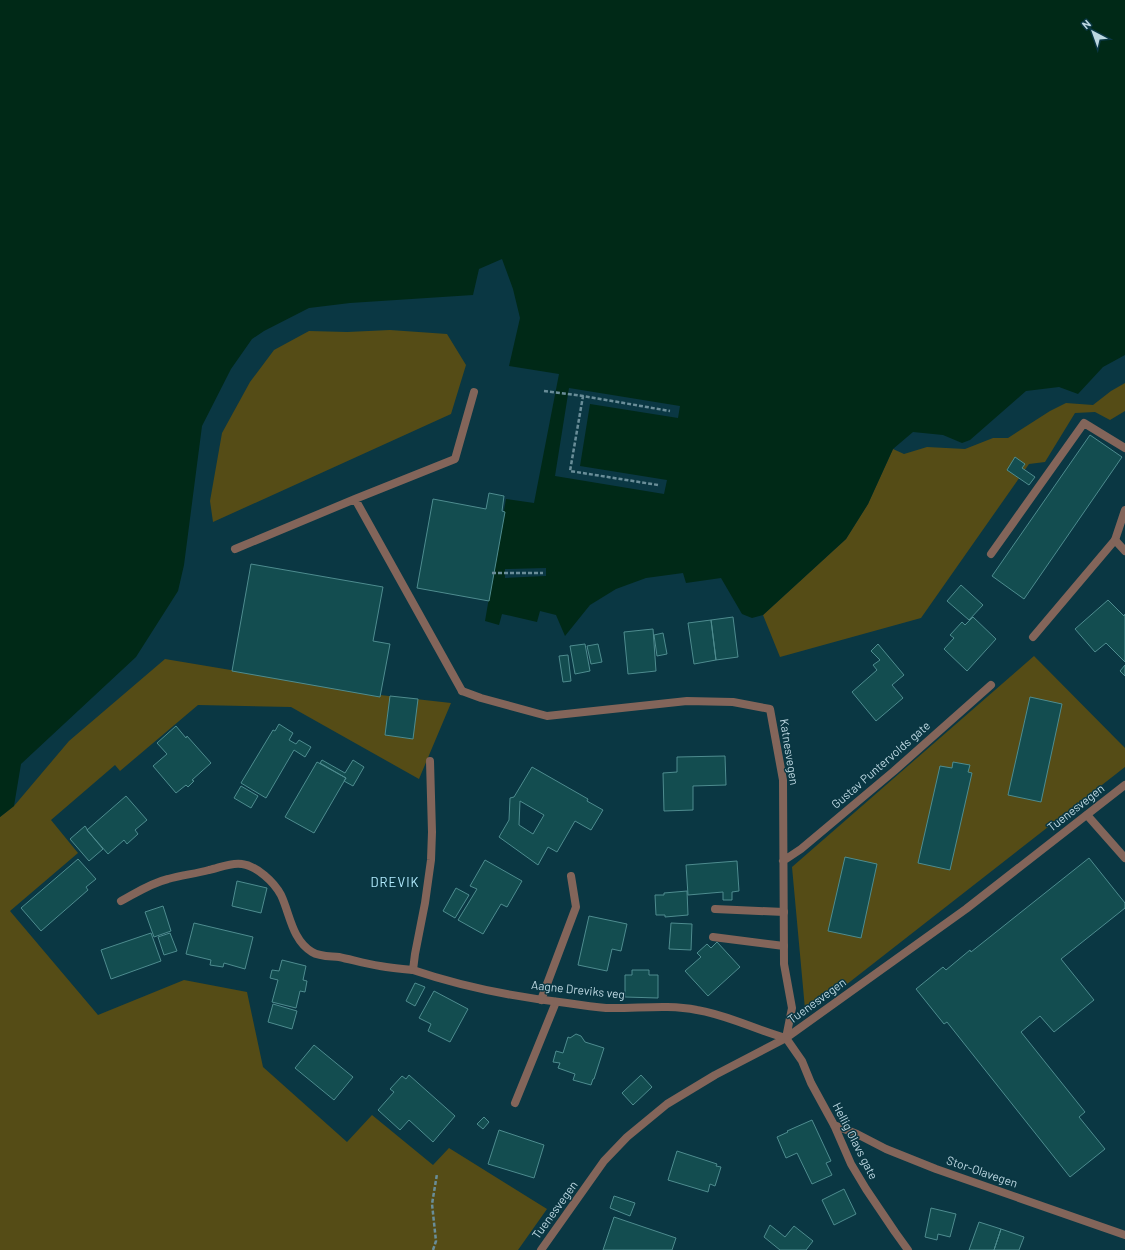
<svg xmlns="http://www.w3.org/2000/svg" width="1125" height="1250" font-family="Barlow,sans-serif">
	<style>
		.green { fill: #554c16 }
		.water { fill: #002917 }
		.pier { fill: #0a3743 }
		.building { fill: #134d50; stroke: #4e8c8f; fill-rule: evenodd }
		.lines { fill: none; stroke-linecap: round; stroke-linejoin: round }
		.path { stroke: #698d98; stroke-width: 2.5; stroke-dasharray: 4 2; stroke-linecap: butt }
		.lane { stroke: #83655a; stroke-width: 8 }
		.street { stroke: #83655a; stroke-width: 8 }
		.labels { text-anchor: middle; stroke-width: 3; stroke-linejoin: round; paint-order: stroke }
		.street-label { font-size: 12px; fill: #bcd7e1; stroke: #0a3743 }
		.neighbourhood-label { font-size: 13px; letter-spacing: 1px; fill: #b2ebfe; stroke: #0a3743 }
	</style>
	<rect width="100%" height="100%" fill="#0a3743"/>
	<path class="green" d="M390 330 447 334 466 365 451 414 213 522 210 501 222 433 250 382 274 350 309 331 347 332Z
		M1125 383V411L1110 420 1095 412 1075 413 1045 462 1029 464 921 618 780 657 763 615 846 539 868 504 893 449 904 454 927 447 965 449 993 438H1008L1050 411 1066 403 1093 405 1111 391Z
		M1034 656 1125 748V767L842 988 805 1009 792 867Z
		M165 659 380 695 451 703 419 779 291 707 198 705 120 771 115 765 51 820 78 853 10 911 98 1015 184 980 247 992 263 1067 347 1142 372 1115 433 1165 449 1148 547 1209 518 1250H0V817L14 806 69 741Z"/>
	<path class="water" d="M0 0H1125V355L1103 367 1078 394 1059 387 1026 391 970 440 962 443 943 435 913 432 893 449 868 504 846 539 763 615 752 618 742 614 721 578 686 583 683 573 646 578 616 589 590 605 565 636 556 615 540 611 537 622 502 614 499 625 485 621 506 499 534 503 559 374 509 366 520 318 513 289 502 259 479 269 473 295 350 303 309 308 264 331 252 339 231 369 202 426 184 565 178 591 136 657 21 764 14 806 0 817Z"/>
	<path class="pier" d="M569 388 680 406 678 418 590 404 580 466 667 480 664 494 555 476Z
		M546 568V576L505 578V569Z"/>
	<path class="building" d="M1090 435 1122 457 1024 599 992 576Z
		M1015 457 1025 464 1022 468 1035 477 1029 485 1007 470Z
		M489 493 504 496 502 511 505 512 489 601 417 588 433 499 486 509Z
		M251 564 383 587 373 641 390 644 380 697 232 671Z
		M961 585 983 605 969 620 947 601Z
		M1108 600 1124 616 1125 614V662L1106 643 1095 652 1075 629Z
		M733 617 738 657 716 660 711 620Z
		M973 617 996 639 967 671 944 649 954 638 950 635 962 622 965 625Z
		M711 620 716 660 694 664 688 623Z
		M653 629 656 671 628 674 624 632Z
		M663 633 667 654 657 656 654 635Z
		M585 644 590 671 575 674 570 646Z
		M598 644 602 662 591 664 587 646Z
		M878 644 904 675 892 685 903 698 876 721 852 692 877 670 873 665 880 660 871 651Z
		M568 655 571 681 563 682 559 656Z
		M1125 665V676L1120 671Z
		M390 696 418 699 413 739 385 735Z
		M1030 697 1062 704 1041 802 1008 795Z
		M279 724 293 733 289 740 296 744 299 740 311 747 305 757 294 750 266 798 241 783 273 730 275 731Z
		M176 726 186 738 187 736 211 763 192 780 194 781 188 787 186 785 176 793 153 766 167 754 157 743Z
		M725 756 726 785 693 786V810L664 811 663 773 677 772V757Z
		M322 760 345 773 353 760 364 767 353 786 344 781 346 778 320 763Z
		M317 762 346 778 314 833 285 817Z
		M953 762 970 765 968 772 972 773 950 870 918 863 940 766 952 768Z
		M532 767 588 799 587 801 603 810 591 830 575 821 557 852 548 847 538 865 499 837 509 820 510 798 514 797ZM520 801 544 815 533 834 519 825Z
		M241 786 258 796 251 808 234 798Z
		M126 796 147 820 135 830 138 834 127 844 124 840 108 854 87 830Z
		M85 826 87 829V830L103 849 89 861 70 839Z
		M845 857 877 864 861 938 828 931Z
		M1089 858 1125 903V908L1061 959 1094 1000 1054 1032 1040 1016 1021 1032 1085 1112 1079 1117 1105 1149 1070 1177 947 1022 944 1024 916 989 943 967 946 970 970 950 971 952Z
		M78 859 96 879 86 887 88 890 41 931 21 908Z
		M485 860 522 881 507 907 501 904 483 934 458 920 477 889 470 886Z
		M737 861 739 891 732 892V900H723V892L688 895 686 865Z
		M237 881 267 888 261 913 232 906Z
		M456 888 469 895 455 918 443 911Z
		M687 891 688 915 665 917V915H656L655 895H664V893Z
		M163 906 171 931 154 937 145 912Z
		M589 916 627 924 621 951 612 949 607 971 578 965Z
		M194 923 253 937 245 969 224 963 223 967 210 965 211 960 186 954Z
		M671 923 692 924 691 950 669 949Z
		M151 933 161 961 111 979 101 950Z
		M170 933 177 951 164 955 158 937Z
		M717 942 740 967 708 996 685 971 701 957 697 953 707 944 711 948Z
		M282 960 306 966 303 980 307 981 305 992 300 991 296 1008 272 1002 278 980 270 978 272 970 279 971Z
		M632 970H649V975H658V998L625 997V975H632Z
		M415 983 425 987 415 1006 406 1001Z
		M434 991 468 1009 450 1042 428 1031 431 1024 419 1018Z
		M273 1004 297 1011 292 1029 268 1022Z
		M576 1034 581 1036 585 1042 604 1048 594 1079H593L591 1085 573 1080 575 1074 558 1068 560 1063 553 1062 556 1051 563 1053 568 1037 570 1038Z
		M314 1045 353 1077 334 1100 295 1068Z
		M409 1075 455 1116 433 1142 409 1120 400 1130 378 1110 394 1092 390 1089 402 1076 406 1079Z
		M641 1075 652 1087 633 1105 622 1093Z
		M484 1117 489 1122 483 1129 477 1124Z
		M812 1120 831 1161 826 1163 832 1175 812 1184 797 1153 786 1158 777 1137 788 1132 787 1131Z
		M499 1130 544 1145 534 1178 488 1164Z
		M677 1151 717 1164 716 1166 721 1167 715 1186 710 1184 708 1192 668 1180Z
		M844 1189 856 1214 834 1225 822 1200Z
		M614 1196 635 1203 630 1216 610 1208Z
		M931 1208 956 1214 950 1237 938 1234 937 1240 925 1237Z
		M614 1217 676 1238 672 1250H603Z
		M979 1222 1001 1229 994 1250H969Z
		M770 1225 785 1237 794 1226 813 1241 806 1250H780L764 1237Z
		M1001 1229 1024 1237 1019 1250H994Z"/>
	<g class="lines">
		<path class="path" d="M544 391 583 396
			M658 485 570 471 583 396 670 411
			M492 573H543
			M433 1250 436 1241 432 1204 437 1174"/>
		<path class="lane" d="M355 499 462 691
			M235 549 355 499 455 459 474 392
			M991 554 1084 423 1125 448
			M1033 637 1115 540 1125 510
			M1087 815 1125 858
			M121 901C136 893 151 883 168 879 181 875 195 874 209 870 219 868 231 862 242 864 257 866 274 882 281 895 290 914 292 940 312 952 320 957 331 956 339 957 353 960 366 964 380 966 391 968 402 969 413 970L415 954 425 903 431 860 432 832 430 761
			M715 909 784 912
			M713 937 784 946
			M541 1000 576 907 571 876
			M515 1103 556 1002"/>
		<path class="street" d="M1115 540 1125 551
			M462 691 481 698 547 716 687 701 733 702 770 709 783 780 784 964 792 1008 786 1038
			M783 861 801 849 894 771 991 685
			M413 970C463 987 515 997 567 1003 580 1005 593 1007 606 1008 636 1009 667 1004 697 1010 728 1015 756 1030 786 1038
			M786 1038 802 1061 811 1083 834 1125 851 1164 866 1189 895 1232 908 1250
			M834 1125 857 1134 886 1149 936 1169 1125 1235
			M541 1250 604 1161 627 1137 667 1104 715 1075 786 1038 966 909 1125 785"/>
	</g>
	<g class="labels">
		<g class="street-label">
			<text transform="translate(789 752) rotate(81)" y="4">Katnesvegen</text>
			<text transform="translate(881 765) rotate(-41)" y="4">Gustav Puntervolds gate</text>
			<text transform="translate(1076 808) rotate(-38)" y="4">Tuenesvegen</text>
			<text transform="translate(578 990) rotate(6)" y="4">Aagne Dreviks veg</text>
			<text transform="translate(817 1001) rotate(-36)" y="4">Tuenesvegen</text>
			<text transform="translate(855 1141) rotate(63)" y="4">Hellig Olavs gate</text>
			<text transform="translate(982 1172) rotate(19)" y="4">Stor-Olavegen</text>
			<text transform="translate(555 1210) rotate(-54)" y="4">Tuenesvegen</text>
		</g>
		<g class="neighbourhood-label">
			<text x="395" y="887">DREVIK</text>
		</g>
	</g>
	<g transform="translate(1093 32) rotate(319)" stroke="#0a3743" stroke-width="3" paint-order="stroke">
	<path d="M0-3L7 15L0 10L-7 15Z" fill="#bcd7e1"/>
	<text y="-6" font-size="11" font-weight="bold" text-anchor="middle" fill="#bcd7e1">N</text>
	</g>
</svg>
